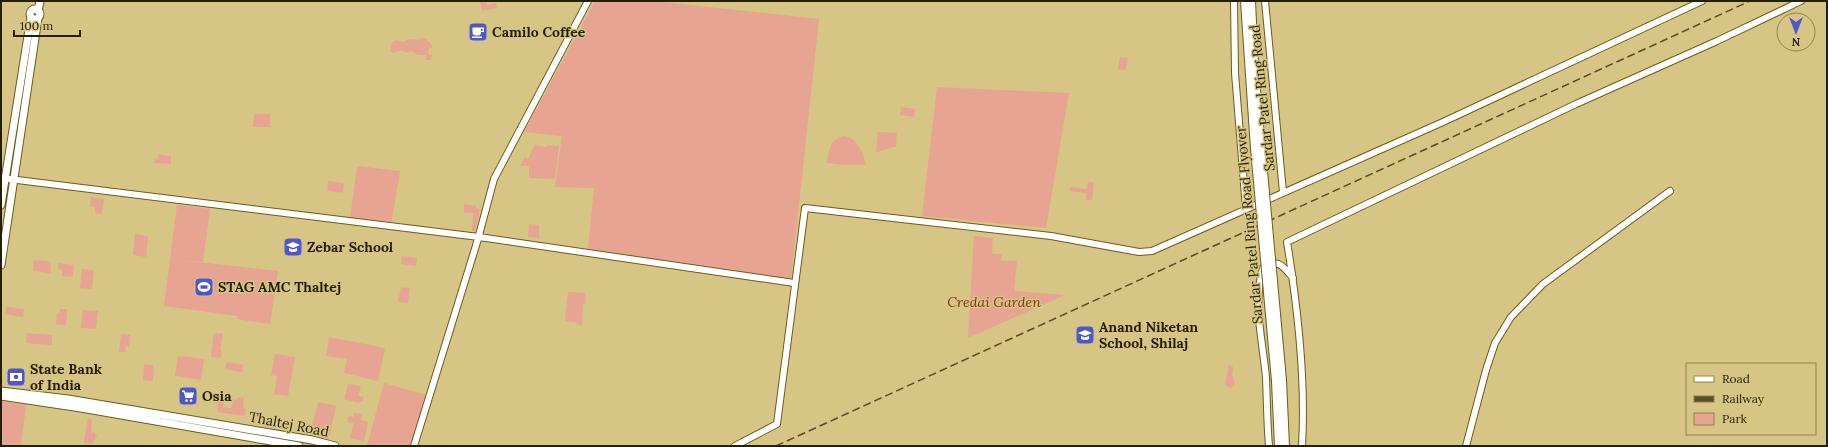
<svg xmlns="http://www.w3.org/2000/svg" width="1828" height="447" font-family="Lora,serif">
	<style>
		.green { fill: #e7a492 }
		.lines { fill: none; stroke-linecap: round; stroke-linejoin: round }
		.tertiary-casing { stroke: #6c5c19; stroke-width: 8 }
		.secondary-casing { stroke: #6c5c19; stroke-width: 9 }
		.trunk-casing { stroke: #6c5c19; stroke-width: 10 }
		.tertiary { stroke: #fff; stroke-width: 6 }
		.secondary { stroke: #fff; stroke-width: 7 }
		.trunk { stroke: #fff; stroke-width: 8 }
		.rail { stroke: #554c27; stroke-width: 1.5; stroke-dasharray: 8 4; stroke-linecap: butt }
		.trunk-bridge-casing { stroke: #6c5c19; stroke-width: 10; stroke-linecap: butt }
		.trunk-bridge { stroke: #fff; stroke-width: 8 }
		.labels { text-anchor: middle; stroke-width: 3; stroke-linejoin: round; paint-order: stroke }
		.poi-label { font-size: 14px; font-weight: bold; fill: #241e04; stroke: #d6c584; text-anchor: start }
		.street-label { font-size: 14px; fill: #241e04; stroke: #d6c584 }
		.park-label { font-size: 14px; font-style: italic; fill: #88311b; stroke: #d6c584 }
	</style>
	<rect width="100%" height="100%" fill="#d6c584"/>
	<path class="green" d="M480 1H486L487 5 496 3 497 8 482 11Z
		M595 1H653L819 19 791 279 588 249 594 188 555 187 562 136 524 132Z
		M421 38 426 39 432 45V48H429L428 54 432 55 431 60H426L427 55H418L412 51 406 53 402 50 393 53 390 51 391 44 395 40 403 42 410 39 419 40Z
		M1120 57 1128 58 1126 70 1118 69Z
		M937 87 1069 93 1046 228 922 216Z
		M901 107 915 109 914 117 900 115Z
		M254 114H270V127H253Z
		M878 132 897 133 896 147C888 147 884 152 876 152Z
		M845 136C858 139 863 153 866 165H843L827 163C829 150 830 138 845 136Z
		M535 145 547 147V145L559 146 555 179 529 178V166H520L525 157 528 159Z
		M158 154 171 156V164L154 163 155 158 158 159Z
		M357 166 400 171 391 225 350 219Z
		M328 181 344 183 343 193 327 191Z
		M1088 182H1094L1092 200H1086V193L1070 191V187L1087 189Z
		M91 197 104 199 102 214 95 213V207L90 206Z
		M464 204 476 206V208L480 209 475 231H472L473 213H464Z
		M177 205 210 209 203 262 178 260 278 271 270 324 237 319V316L164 306Z
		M529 224 539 225V238L528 237Z
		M135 234 148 236 146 257 133 255Z
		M974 236 993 238 992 254H1002L1001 261H1017L1014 291 1065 295 968 338Z
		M402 256 417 258 416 266 401 264Z
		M34 260 51 262 50 273 33 271Z
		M58 263 74 265 73 277 62 276V270L58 269Z
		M82 269 94 270 92 289 80 288Z
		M401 287 410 288 408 303 398 302Z
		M568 292 586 293 585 304H583L582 325 577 324 576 322 565 321Z
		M6 307 24 309 23 317 5 314Z
		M60 309H67L66 325 56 324 57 313H59Z
		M83 310 98 311 96 329 81 328Z
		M27 333 52 335V345L26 343Z
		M214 333 223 334 220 350 222 351 221 358 211 357Z
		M121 334 130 335 129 347 126 346 125 352H119Z
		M329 337 385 348 378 381 344 373 347 359 326 356Z
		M275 354 295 357 288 396 274 394 277 376 271 375Z
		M178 356 204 359 201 380 175 376Z
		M227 362 243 365 242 372 225 369Z
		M144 364 154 365 153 381 143 380Z
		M1229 365 1233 367 1232 375 1235 384 1233 387 1230 388 1225 385Z
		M384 383 426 395 412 446H367Z
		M348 384 361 386 358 396 364 397 362 402 360 401 359 403 344 399Z
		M219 397 225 398 223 407 231 408 233 399 237 400 238 397 244 398 243 408 246 409 245 416 217 412Z
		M1 401 26 405 21 446H1Z
		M318 402 336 406 328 441 309 438Z
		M354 413 362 414 361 420 368 422 364 441 350 438 354 423 347 422 349 416 353 417Z
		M88 418 92 419 91 433 94 432 97 436 92 444 84 443Z"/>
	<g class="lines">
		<defs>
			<path id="tertiary" d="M1234 1 1235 73 1246 209
				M1265 1 1283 192
				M1 178 479 237 794 283
				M414 446 478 239 494 179 588 1
				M735 446 777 424 805 208 1051 236 1139 252 1152 251 1443 122 1702 1
				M1269 446C1267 423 1267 401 1266 378 1263 341 1252 304 1263 268 1278 258 1283 266 1293 278
				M1302 446C1306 378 1298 309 1287 242L1576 104 1717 41 1801 1
				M1466 446 1486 370 1495 343 1511 317 1543 284 1670 191"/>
			<path id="secondary" d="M30 14a5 5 0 1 1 10 0a5 5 0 1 1-10 0Z
				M38 11 40 1
				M1 205 31 17
				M1 265 38 18
				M1 391 68 399 312 440 335 446
				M1 396 81 408 299 446"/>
			<path id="trunk" d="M1245 1 1255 149
				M1251 1 1254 65 1261 149"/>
		</defs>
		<use href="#tertiary" class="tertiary-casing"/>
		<use href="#secondary" class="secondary-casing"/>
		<use href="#trunk" class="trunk-casing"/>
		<use href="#tertiary" class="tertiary"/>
		<use href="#secondary" class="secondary"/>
		<use href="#trunk" class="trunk"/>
		<path class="rail" d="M776 446 1750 1"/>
		<defs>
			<path id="trunk-bridge" d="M1255 149 1276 381 1279 446
				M1261 149 1282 380 1285 446"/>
		</defs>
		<use href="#trunk-bridge" class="trunk-bridge-casing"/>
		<use href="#trunk-bridge" class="trunk-bridge"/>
	</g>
	<defs>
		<symbol id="cafe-square" viewBox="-11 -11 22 22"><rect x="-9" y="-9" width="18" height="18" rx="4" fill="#4f57cd" stroke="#d6c584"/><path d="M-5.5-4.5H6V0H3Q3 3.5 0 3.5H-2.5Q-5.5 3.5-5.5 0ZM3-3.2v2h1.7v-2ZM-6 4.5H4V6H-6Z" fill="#fff"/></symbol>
		<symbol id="school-square" viewBox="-11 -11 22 22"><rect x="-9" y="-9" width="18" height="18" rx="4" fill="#4f57cd" stroke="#d6c584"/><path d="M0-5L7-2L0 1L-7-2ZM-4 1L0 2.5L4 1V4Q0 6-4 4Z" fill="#fff"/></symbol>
		<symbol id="stadium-square" viewBox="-11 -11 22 22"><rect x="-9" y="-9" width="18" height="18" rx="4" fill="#4f57cd" stroke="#d6c584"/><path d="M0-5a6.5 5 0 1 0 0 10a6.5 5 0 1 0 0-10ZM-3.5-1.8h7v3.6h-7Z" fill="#fff"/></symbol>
		<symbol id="bank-square" viewBox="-11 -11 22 22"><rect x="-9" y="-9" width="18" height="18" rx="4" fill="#4f57cd" stroke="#d6c584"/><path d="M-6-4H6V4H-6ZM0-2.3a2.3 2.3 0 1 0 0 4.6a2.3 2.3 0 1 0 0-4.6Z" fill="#fff"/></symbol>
		<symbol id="supermarket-square" viewBox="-11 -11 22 22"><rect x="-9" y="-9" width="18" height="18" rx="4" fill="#4f57cd" stroke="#d6c584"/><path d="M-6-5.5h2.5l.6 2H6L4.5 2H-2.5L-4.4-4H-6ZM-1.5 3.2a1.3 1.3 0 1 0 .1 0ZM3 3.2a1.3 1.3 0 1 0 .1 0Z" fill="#fff"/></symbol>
	</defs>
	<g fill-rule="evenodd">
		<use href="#cafe-square" x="467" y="21" width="22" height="22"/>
		<use href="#school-square" x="282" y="236" width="22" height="22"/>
		<use href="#stadium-square" x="193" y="276" width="22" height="22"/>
		<use href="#school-square" x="1074" y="324" width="22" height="22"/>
		<use href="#bank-square" x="5" y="366" width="22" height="22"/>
		<use href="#supermarket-square" x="177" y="385" width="22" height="22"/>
	</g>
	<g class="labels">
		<g class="poi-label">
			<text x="492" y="37">Camilo Coffee</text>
			<text x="307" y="252">Zebar School</text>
			<text x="218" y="292">STAG AMC Thaltej</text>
			<text x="1099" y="332">Anand Niketan<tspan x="1099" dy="16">School, Shilaj</tspan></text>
			<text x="30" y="374">State Bank<tspan x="30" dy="16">of India</tspan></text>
			<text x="202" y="401">Osia</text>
		</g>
		<g class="street-label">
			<text transform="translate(1262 98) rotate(-96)" y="5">Sardar Patel Ring Road</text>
			<text transform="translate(1249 225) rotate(-95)" y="5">Sardar Patel Ring Road Flyover</text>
			<text transform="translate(289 424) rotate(11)" y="5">Thaltej Road</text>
		</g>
		<g class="park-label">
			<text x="994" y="307">Credai Garden</text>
		</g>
	</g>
	<rect width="1828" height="447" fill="none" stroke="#241e04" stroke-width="4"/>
	<rect x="1686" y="363" width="130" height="72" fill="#d6c584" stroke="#8f8251"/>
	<rect x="1694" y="376" width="20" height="6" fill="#ffffff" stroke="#8f8251"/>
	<text x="1722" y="383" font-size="12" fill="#241e04">Road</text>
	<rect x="1694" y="396" width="20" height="6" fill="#554c27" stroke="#8f8251"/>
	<text x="1722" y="403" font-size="12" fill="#241e04">Railway</text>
	<rect x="1694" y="413" width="20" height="12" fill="#e7a492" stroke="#8f8251"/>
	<text x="1722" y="423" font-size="12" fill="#241e04">Park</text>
	<g transform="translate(1796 32) rotate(180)"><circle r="19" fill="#d6c584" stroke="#8f8251"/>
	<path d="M0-3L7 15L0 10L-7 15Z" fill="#4f57cd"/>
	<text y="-6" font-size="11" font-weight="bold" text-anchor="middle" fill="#241e04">N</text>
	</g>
	<path d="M14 30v6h66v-6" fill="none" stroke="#241e04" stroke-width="2"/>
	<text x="20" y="30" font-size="12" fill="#241e04" stroke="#d6c584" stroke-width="3" paint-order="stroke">100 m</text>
</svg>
